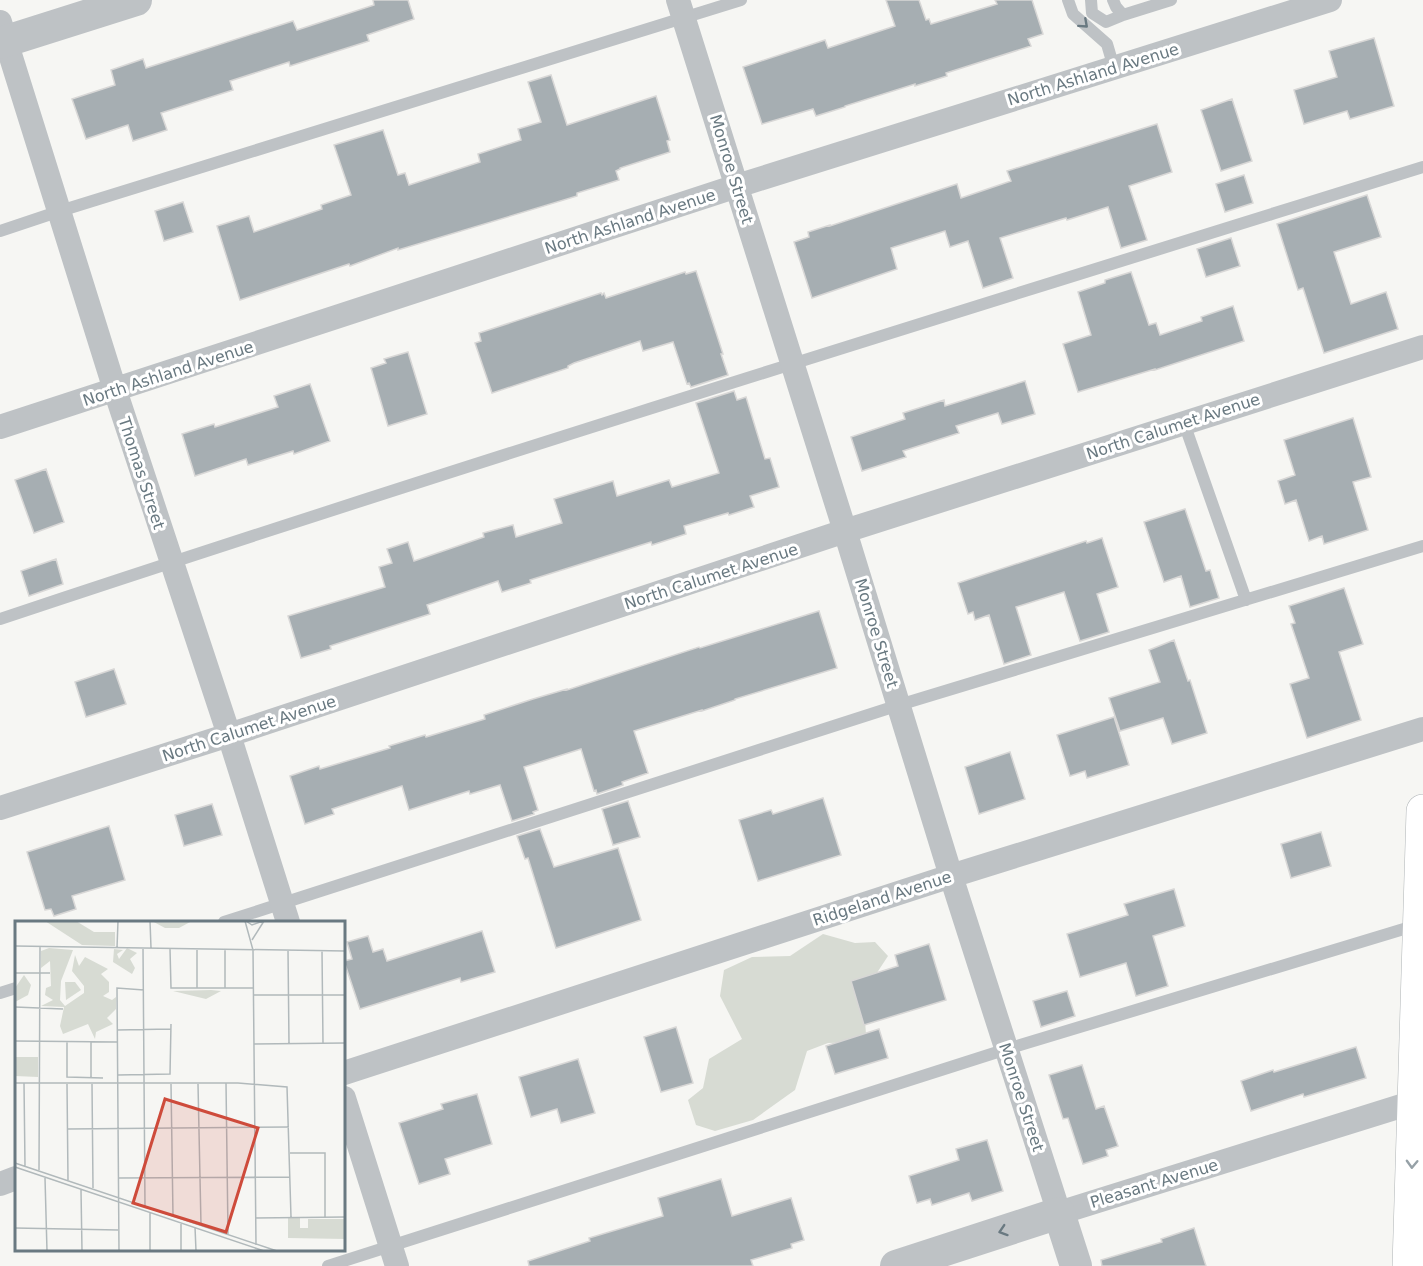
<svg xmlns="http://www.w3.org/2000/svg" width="1423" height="1266" font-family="'DejaVu Sans',sans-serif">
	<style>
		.green { fill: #d7dbd3 }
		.building { fill: #a6aeb2; stroke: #d8d7d6; stroke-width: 1.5 }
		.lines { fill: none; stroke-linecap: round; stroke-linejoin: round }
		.primary-casing { stroke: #b0b5b7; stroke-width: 34 }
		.service { stroke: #bec2c5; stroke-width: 12 }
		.minor { stroke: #bec2c5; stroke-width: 24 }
		.tertiary { stroke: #bec2c5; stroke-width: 32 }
		.primary { stroke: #fff; stroke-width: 33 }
		.oneway { stroke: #697981 }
		.oneway2 { stroke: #96a1a7 }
		.labels { text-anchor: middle; stroke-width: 6; stroke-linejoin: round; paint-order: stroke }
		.street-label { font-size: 16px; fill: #697981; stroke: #fff }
		.inset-road { fill: none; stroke: #b1b9bb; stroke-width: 1.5 }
		.view { fill: #ce4b3b; fill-opacity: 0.15; stroke: #ce4b3b; stroke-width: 3 }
		.inset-edge { fill: none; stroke: #697981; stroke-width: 3 }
	</style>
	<rect width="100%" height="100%" fill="#f6f6f3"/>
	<path class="green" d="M823 934 855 943 875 942 888 956 863 994 866 1034 859 1042 828 1043 807 1051 795 1090 753 1120 715 1131 696 1125 688 1100 703 1088 709 1059 742 1039 720 996 724 970 752 957 790 956Z"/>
	<path class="building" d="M373 0H408L414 19 367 35 369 41 290 66 289 62 230 81 233 90 161 113 167 130 133 141 128 125 86 139 72 99 115 85 111 70 143 59 146 68 293 21 297 30 374 5Z
		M886 0H919L926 20 929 19 931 24 997 4 995 0H1032L1043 34 1028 39 1031 46 946 73 947 76 915 86V84L845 106V107L816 116 813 109 762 124 743 67 825 40 828 48 895 26Z
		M1374 38 1394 106 1350 119 1347 111 1304 124 1294 90 1337 77 1329 51Z
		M551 75 567 125 656 96 670 140 667 141 670 152 620 168V169L616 171 619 180 577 193V196L398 250V248L350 266 349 264 240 300 217 226 249 216 254 232 322 209 321 205 351 195 334 145 383 130 398 175 405 173 409 185 480 162 478 154 521 140 518 129 541 122 528 82Z
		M1232 99 1252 161 1221 171 1201 110Z
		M1157 124 1172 172 1129 186 1147 240 1121 248 1108 207 1067 220 1066 218 1000 238 1013 278 983 288 968 241 950 247 945 231 891 248 897 269 812 298 794 242 809 237 808 232 830 225V226L957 184 961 198 1011 181 1007 171Z
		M1244 175 1253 203 1225 212 1216 184Z
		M1367 195 1381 237 1334 252 1351 304 1386 292 1398 329 1324 353 1303 288 1298 290 1277 224Z
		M183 202 193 232 164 241 155 211Z
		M1231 238 1240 266 1206 277 1197 249Z
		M696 271 723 354H721L728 375 691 387 689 383 687 384 673 342 643 351 640 341 574 363 568 366V368L492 393 475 343 481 341 479 333 601 293 602 295 604 293 606 298 685 272 686 274Z
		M1131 272 1149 325 1156 323 1160 335 1202 321 1201 317 1233 306 1244 341 1155 370V369L1078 392 1063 344 1091 335 1078 292 1105 283V280Z
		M408 352 427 414 388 426 371 368 386 363 384 359Z
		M1025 381 1035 414 1002 424 998 413 956 426 959 433 903 451 906 457 862 471 851 437 905 419 903 413 944 400 945 406Z
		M310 384 330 441 294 454 293 451 248 465 246 459 195 476 182 434 214 424 215 427 278 407 274 396Z
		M734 391 737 400 746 397 765 459 770 458 779 487 750 496 754 507 729 515 728 513 684 526 686 534 652 545 651 542 530 580 531 583 502 592 498 581 427 605 430 614 330 646 331 649 301 658 288 616 385 587 379 567 392 563 387 549 408 542 414 561 484 537 483 533 513 525 516 537 562 523 554 499 613 481 617 496 669 480 672 487 719 473 696 403Z
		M1353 418 1371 477 1353 482 1368 530 1324 544 1322 536 1309 541 1296 500 1285 504 1278 481 1295 475 1284 440Z
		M46 469 64 522 34 533 15 480Z
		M1185 509 1206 571 1210 570 1219 598 1190 607 1181 576 1164 582 1144 522Z
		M1102 538 1118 587 1097 594 1109 632 1080 641 1064 592 1016 607 1031 655 1004 664 989 615 975 620 973 612 968 614 958 583 1086 541 1087 543Z
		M56 559 63 584 29 596 21 571Z
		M1344 588 1363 644 1339 652 1361 720 1307 738 1290 684 1309 678 1291 624 1295 623 1289 606Z
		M819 611 837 668 735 699V700L702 711V710L634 731 648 773 622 782 623 785 597 794 596 790 594 791 581 749 524 767 538 810 533 812 534 814 512 821 500 785 470 794 469 791 409 810 402 786 332 809 334 814 305 824 290 776 319 766 320 769 390 748 389 746 425 735 426 737 485 719 484 715 533 699 567 689V690L699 647 700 648Z
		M1174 640 1188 681 1190 680 1207 733 1172 744 1163 718 1120 731 1109 698 1160 682 1149 650Z
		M114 669 126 704 86 717 75 682Z
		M1114 717 1129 765 1087 778 1085 771 1070 776 1057 735Z
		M1010 752 1025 799 979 814 965 767Z
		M823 798 841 855 758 881 739 820 771 810 773 814Z
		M628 801 640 837 613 845 602 809Z
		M212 804 222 835 184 846 175 815Z
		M109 826 125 880 72 896 76 909 54 916 51 909 45 910 27 852Z
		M540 829 554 867 618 848 641 920 556 948 528 858 525 859 517 836Z
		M1321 832 1331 866 1291 878 1281 844Z
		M1174 889 1185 926 1153 936 1168 986 1136 996 1126 963 1080 977 1067 934 1128 915 1124 904Z
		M482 931 495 972 461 982 460 978 360 1009 344 961 352 959 347 942 368 936 373 952 383 949 387 961Z
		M929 944 946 1000 864 1025 851 981 898 966 895 955Z
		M1067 991 1075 1016 1041 1027 1033 1001Z
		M676 1027 693 1083 661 1092 644 1037Z
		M879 1029 888 1058 835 1074 826 1046Z
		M1356 1047 1366 1078 1304 1097 1303 1094 1251 1111 1241 1081 1273 1070 1274 1072Z
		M578 1059 595 1113 561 1123 557 1109 531 1117 519 1077Z
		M1082 1065 1096 1109 1104 1106 1118 1146 1106 1150 1108 1156 1083 1164 1068 1118 1063 1119 1049 1075Z
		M477 1094 492 1144 445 1159 450 1174 419 1184 399 1123 443 1109 441 1104Z
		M987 1140 1003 1191 972 1201 969 1193 932 1205 930 1199 917 1203 909 1176 959 1160 956 1149Z
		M721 1179 732 1216 791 1198 804 1240 791 1244 792 1248 751 1260 753 1266H529L528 1261 590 1241 589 1238 663 1216 658 1198Z
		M1194 1228 1206 1266H1102L1101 1260 1162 1242 1161 1239Z"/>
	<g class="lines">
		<defs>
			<path id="primary" d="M1409 1266 1423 811"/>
		</defs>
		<use href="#primary" class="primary-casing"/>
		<path class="service" d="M1068 0 1073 14 1107 44 1114 68
			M1091 0 1092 13 1106 22 1123 15
			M1113 0 1116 7 1123 15 1171 0
			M0 231 60 211 741 0
			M1184 423 1246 600
			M0 619C472 462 948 315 1423 167
			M224 922 899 705 1423 546
			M0 993 16 988
			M328 1266 1007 1049 1417 925"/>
		<path class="minor" d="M678 0 845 531 951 876 1059 1213 1414 1102
			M0 22 115 390 229 735 288 922
			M0 427 737 186 1330 0
			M0 808 229 735 845 531 1423 347
			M344 1073 951 876 1423 729
			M344 1098 397 1266
			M0 1184 16 1178"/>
		<path class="tertiary" d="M0 43 136 0
			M896 1266 1059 1213 1076 1266"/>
		<use href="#primary" class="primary"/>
	</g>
	<defs><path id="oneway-chevron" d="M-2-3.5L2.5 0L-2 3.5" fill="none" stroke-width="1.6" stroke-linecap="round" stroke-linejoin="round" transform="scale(1.5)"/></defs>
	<g class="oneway">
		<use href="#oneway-chevron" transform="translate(1084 24) rotate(42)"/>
		<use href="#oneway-chevron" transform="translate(1003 1231) rotate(162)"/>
	</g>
	<use class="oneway2" href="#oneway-chevron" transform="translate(1412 1164) rotate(92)"/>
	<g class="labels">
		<g class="street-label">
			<text transform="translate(1093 74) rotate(-17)" y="6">North Ashland Avenue</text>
			<text transform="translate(732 169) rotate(73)" y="6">Monroe Street</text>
			<text transform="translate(630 221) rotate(-18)" y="6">North Ashland Avenue</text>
			<text transform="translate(168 373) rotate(-18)" y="6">North Ashland Avenue</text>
			<text transform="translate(1173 426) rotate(-18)" y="6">North Calumet Avenue</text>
			<text transform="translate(142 473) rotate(72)" y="6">Thomas Street</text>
			<text transform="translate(711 576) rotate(-18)" y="6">North Calumet Avenue</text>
			<text transform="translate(877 633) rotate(73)" y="6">Monroe Street</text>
			<text transform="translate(249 728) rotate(-18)" y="6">North Calumet Avenue</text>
			<text transform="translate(882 898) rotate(-18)" y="6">Ridgeland Avenue</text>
			<text transform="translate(1022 1097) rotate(72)" y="6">Monroe Street</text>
			<text transform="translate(1154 1183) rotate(-17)" y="6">Pleasant Avenue</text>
		</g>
	</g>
	<g transform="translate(15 921)">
		<rect width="330" height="330" fill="#f6f6f3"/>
		<path d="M30 0H61L79 11H100V25L67 24ZM137 0H177L164 7H150ZM34 27 58 29 46 60 45 79 50 85 69 72V65L57 50 60 34 64 45 70 36 93 48 86 53 94 61V71L88 75 97 79 101 76V88L92 97 98 103 81 111 80 118 73 103 48 113 45 105 49 86 26 85 38 79 30 74 31 67 36 65 35 40 26 47V30ZM112 27 122 32 115 38 120 47 117 53 98 41 99 28 108 29 102 33 104 38ZM9 54 16 64 13 74 0 81V67ZM50 61H60L66 69 51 79ZM196 69 206 70 191 78 158 70ZM0 136H23V156L0 155ZM273 297H285V307H293V298H330V318L273 317Z" fill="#d7dbd3"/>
		<path class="inset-road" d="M135 0 136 27M230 0 238 29 241 324M231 0 237 4 248 0M237 19 249 0M0 25 330 30M102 27 103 0M128 27 130 285M155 28 156 67H238M182 28V67M210 28V67M273 29 274 123M307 30 308 122M0 52H35M238 74H330M0 86 48 88M102 109 156 108M0 120 102 121M52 121V156L88 157M239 123 330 122M103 154 155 153 156 103M76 157V121M0 162H223L272 166 276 296M9 162 10 245M211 162 213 313M52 163 53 259M77 163 78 267M156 163 158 295M183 163 186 304M53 208 274 206M275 232H310V296M0 242 262 330M0 246 249 330M24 249 25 26M30 257 32 330M104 257 275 256M66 269 67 330M135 291V330M240 297 330 296M166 303V330M180 306 181 330M0 307 103 309M104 330 102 67 129 69"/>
		<path class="view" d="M150 178 243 207 211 311 118 282Z"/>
		<rect width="330" height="330" class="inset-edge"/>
	</g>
</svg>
